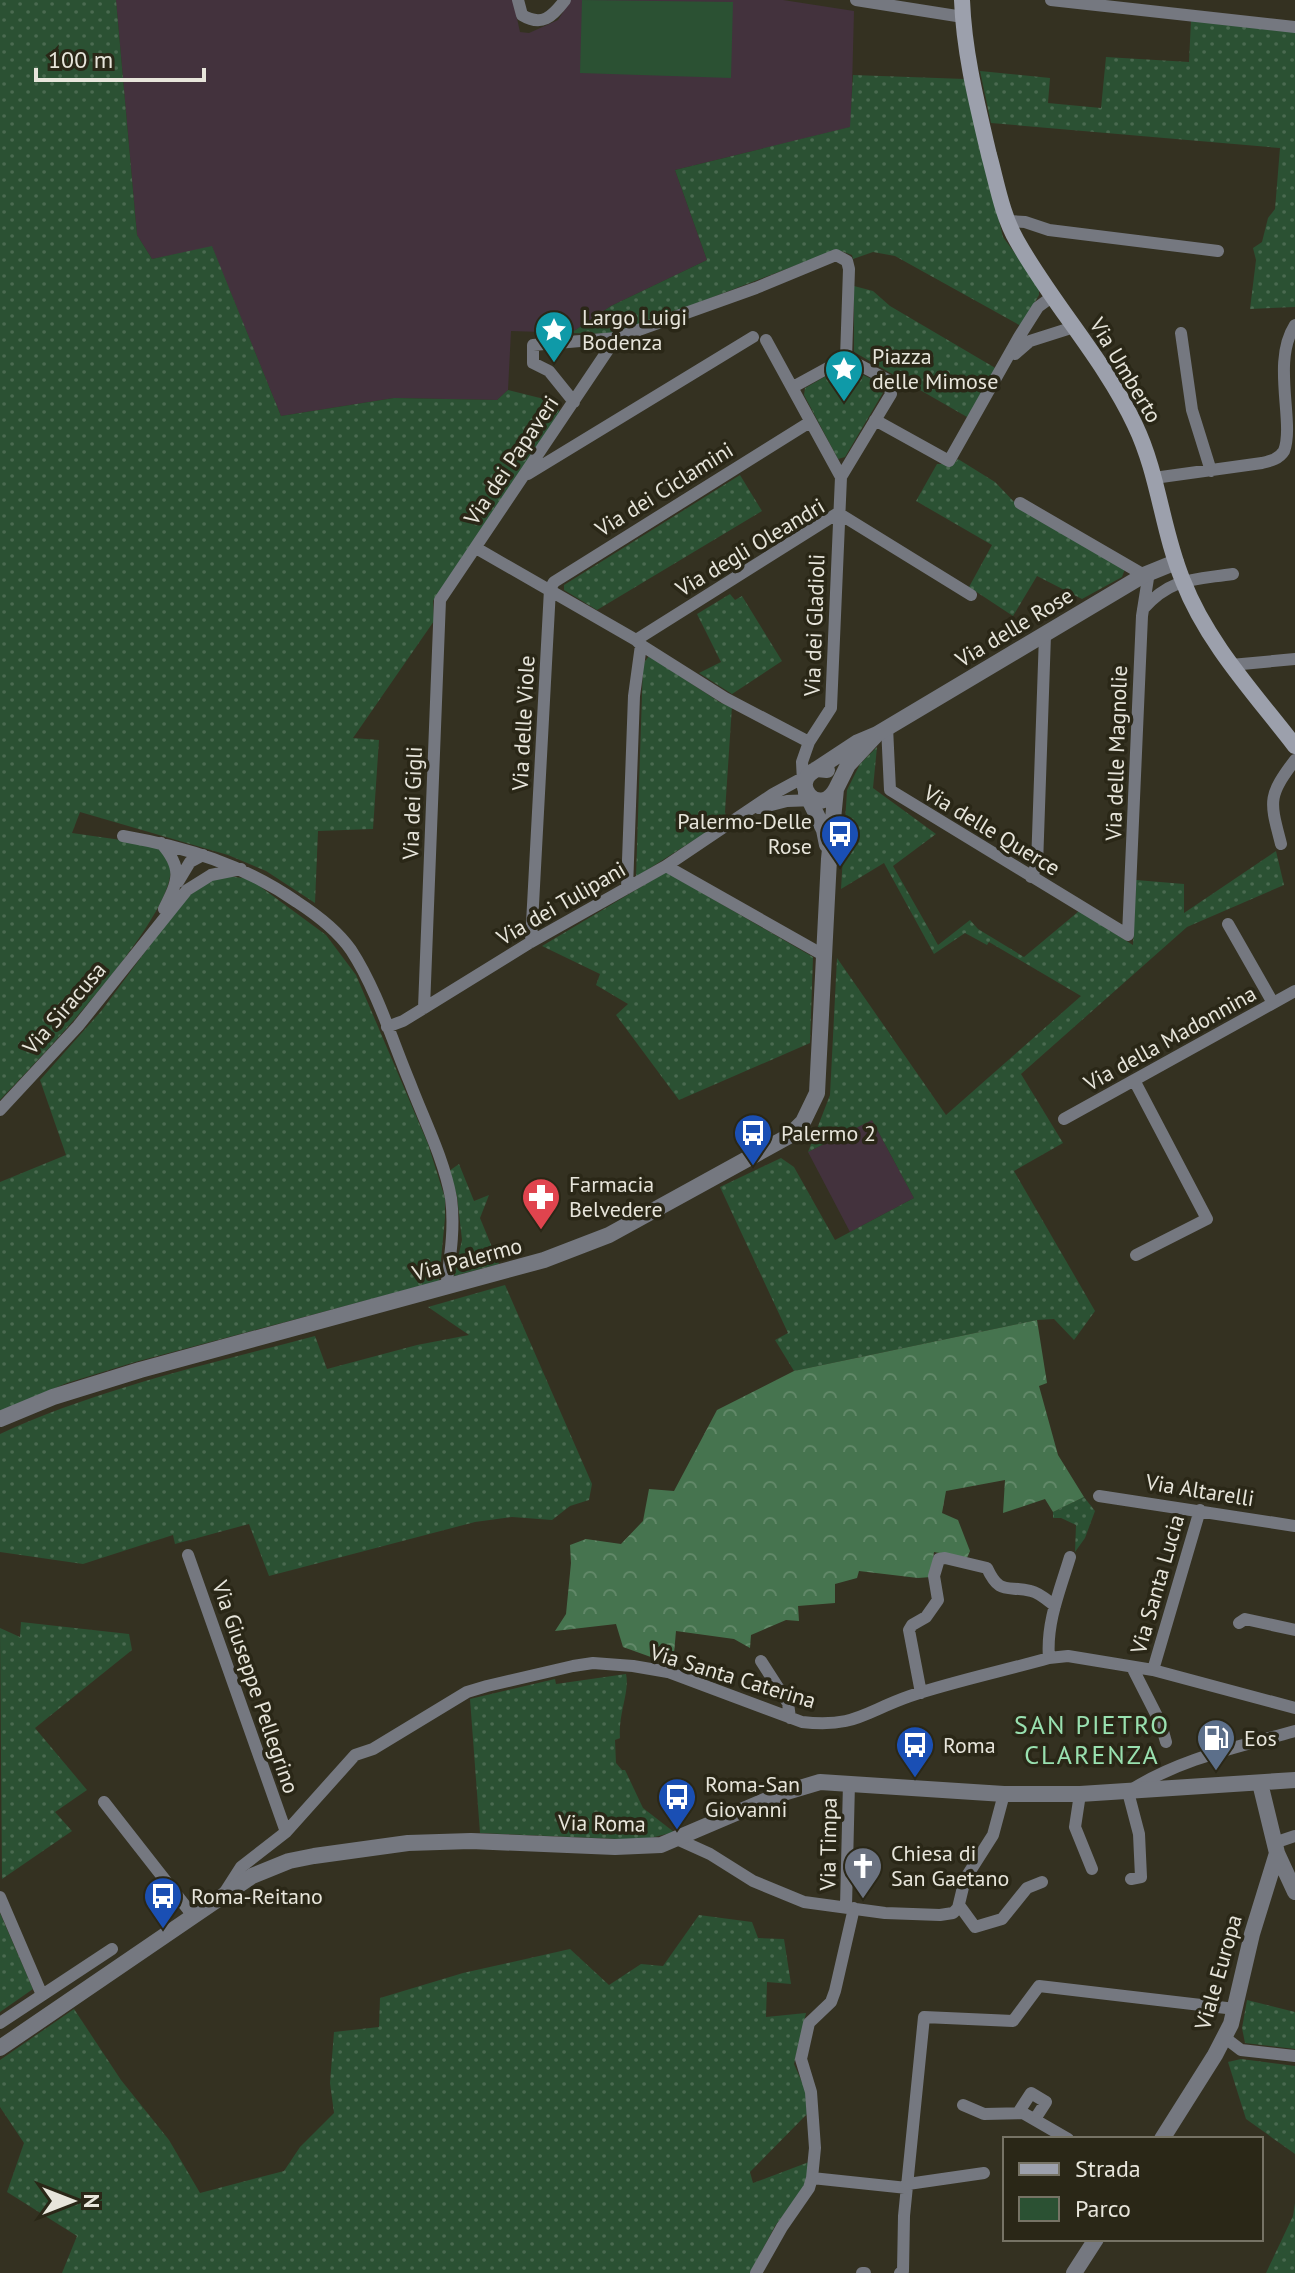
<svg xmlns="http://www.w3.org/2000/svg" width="1295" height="2273" font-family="'PT Sans',sans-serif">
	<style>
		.education { fill: #43323d }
		.green { fill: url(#green-dots) }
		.forest { fill: url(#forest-crowns) }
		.pitch { fill: #2b5133 }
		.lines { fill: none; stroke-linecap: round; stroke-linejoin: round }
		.minor { stroke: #757880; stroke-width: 12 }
		.tertiary { stroke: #757880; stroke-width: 16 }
		.secondary { stroke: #9ca0ac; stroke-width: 16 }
		.labels { text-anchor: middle; stroke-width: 7; stroke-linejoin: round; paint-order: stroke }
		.poi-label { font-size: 22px; fill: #e7e5db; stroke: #2a2717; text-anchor: start }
		.street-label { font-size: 22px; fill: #e7e5db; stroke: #2a2717 }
		.quarter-label { font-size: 26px; letter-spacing: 2px; fill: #99e1b0; stroke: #2a2717 }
	</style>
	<defs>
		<pattern id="green-dots" width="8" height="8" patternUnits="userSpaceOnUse" patternTransform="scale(2)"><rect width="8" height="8" fill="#2b5133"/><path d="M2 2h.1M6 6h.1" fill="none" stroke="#4a6a50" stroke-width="1.8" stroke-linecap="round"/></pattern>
		<pattern id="forest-crowns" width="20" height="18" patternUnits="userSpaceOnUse" patternTransform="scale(2)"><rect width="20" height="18" fill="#46744f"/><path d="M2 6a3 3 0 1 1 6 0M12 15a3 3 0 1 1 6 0" fill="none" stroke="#618868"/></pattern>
	</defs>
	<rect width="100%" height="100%" fill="#343121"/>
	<path class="education" d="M116 0H513L520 32 529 33 558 20 571 0H783L854 11 851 127 675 170 707 260 611 306 571 333 511 331 508 390 497 400 394 398 281 416 212 247 152 259 137 235Z
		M872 1120 914 1198 850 1232 808 1152Z"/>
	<path class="green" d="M0 0H116L137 235 152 259 212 246 281 416 394 398 497 400 508 390 552 401 560 412 433 601 434 621 353 738 379 740 373 829 318 831 315 903 266 871 228 855 80 812 72 833 156 845C162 851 168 856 170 864 181 913 36 1062 0 1100Z
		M1191 20 1295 31V307L1250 309 1256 260 1253 248 1262 242 1268 218 1275 209 1280 148 991 123 980 71 1050 78 1048 103 1101 108 1106 57 1189 62Z
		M853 75 965 79 1003 237 1039 286V295L1021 326 895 256 873 252 853 259 852 255 841 251 828 253 616 334 571 333 611 306 707 260 675 170 850 127Z
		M854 286 873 291 890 306 997 369 967 417 854 352Z
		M844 366 880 383 884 391 845 457 838 459 804 395 805 388Z
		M958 459 995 482 1017 505 1125 569 1122 577 1082 599 1037 576 1013 616 969 587 992 545 916 501 937 464H953Z
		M740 475 762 511 597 610 564 590V585Z
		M730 594 735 600 742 596 782 661 732 694 699 673 721 662 697 614Z
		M649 656 721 703 732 706 725 812 727 819 636 877 643 664Z
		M877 747 873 788 936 834 893 866 938 945 970 920 978 929 1024 957 1079 911 1133 945 1136 880 1184 884V913L1276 851 1284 885 1187 927 1021 1074 1063 1143 1014 1171 1095 1311 1074 1340 1054 1319 1037 1320 794 1371 775 1340 788 1333 720 1187 781 1158 794 1167 835 1240 914 1198 872 1120 808 1152 830 1095 837 958 946 1115 1081 996 989 942 987 945 965 933 934 954 884 863 841 889 847 790 860 764Z
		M666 872 813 957 810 1043 679 1100 616 1015 628 1004 596 985 600 974 542 946Z
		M228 876 250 879 326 935 356 975 428 1144 445 1198V1218L439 1281 135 1362 67 1383 0 1411V1182L66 1155 40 1080 102 1010 185 898 213 879Z
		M459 1164 474 1201 489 1195 480 1218 499 1264 454 1276 462 1240 457 1196 449 1171Z
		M505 1285 592 1484 589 1500 570 1506 552 1520 512 1517 475 1522 269 1576 249 1524 175 1544 173 1535 83 1564 0 1552V1434C100 1388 209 1364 315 1336L327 1369 417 1345 469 1335 428 1307Z
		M1084 1497 1095 1511 1085 1538 1075 1552 1076 1525 1061 1518H1053V1512Z
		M21 1622 129 1634 132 1650 35 1728 87 1790 55 1812 72 1831 2 1879 0 1628 20 1637Z
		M626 1674C630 1692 618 1714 620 1738L615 1740 616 1763 622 1770H625L643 1808 674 1832 643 1840 480 1833 470 1699 555 1679 556 1684Z
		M0 1913 33 1989 0 2012Z
		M699 1915 752 1922 758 1938 784 1939 791 1984 767 1982 766 2017 806 2013 794 2064 806 2091 807 2114 750 2172 753 2183 809 2162 805 2186 775 2226 750 2273H62L77 2236 7 2192 24 2143 0 2107V2060L74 2009 121 2080 169 2140 200 2193 284 2171 300 2147 334 2113 330 2083 334 2032 379 2027 380 1998 463 1973 570 1949 609 1985 641 1964 663 1966Z
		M1247 2000 1295 2012V2049L1245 2043 1242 2028Z
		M1241 2059 1295 2066V2154L1246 2119 1228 2062Z
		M1295 2203V2273H1266L1293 2216Z"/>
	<path class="forest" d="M1037 1320 1047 1383 1039 1386 1058 1455 1084 1497 1053 1512 1045 1499 1003 1513 1005 1480 946 1491 942 1513 958 1520 970 1551 967 1558 934 1552 931 1577 918 1578 859 1571 857 1578 835 1584V1603L798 1606 799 1621 786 1620 751 1635 750 1648 734 1639 676 1631 673 1665 623 1647 616 1624 555 1631 566 1614 571 1563 570 1545 586 1539 621 1544 643 1521 649 1489 674 1491 717 1410 794 1371Z"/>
	<path class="pitch" d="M582 0 733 2 731 78 580 73Z"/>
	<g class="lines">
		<path class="minor" d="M518 0 522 15C542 27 552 17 565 0
			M856 0 963 17
			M1051 0 1295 27
			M1008 221 1025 222 1049 230 1218 251
			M1181 333 1192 410 1211 471
			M766 340 841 477 891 394 888 380 846 358 793 387
			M1015 354 1030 341 1074 327
			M574 402 549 371 533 363V345L616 338
			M875 420 949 461 1019 337 1038 307 1053 296
			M528 474 753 337
			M1154 478 1262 463C1270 461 1279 459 1284 451 1295 422 1271 362 1295 325
			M1020 503 1144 575
			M476 548 636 640 838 513 971 595
			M550 589 554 582 810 422
			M1143 609C1172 577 1193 580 1233 574
			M641 645 725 698 809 742
			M1231 665 1295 659
			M887 727 890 790 1128 935 1142 616 1149 572
			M803 782 802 762 809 742 831 708 841 477
			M759 808 787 801 815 800
			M123 836C186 847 244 865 297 902 317 915 337 930 351 950 377 990 392 1040 410 1083 424 1120 444 1159 451 1198 455 1228 450 1258 446 1288
			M161 843C184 869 178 881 164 909
			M1281 844C1270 801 1267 797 1295 760
			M666 866 825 956
			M1031 877 1037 865 1045 635
			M178 882 190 862 203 855
			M627 888 634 696 641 645 636 640
			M1228 924 1273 1003
			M531 942 550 589
			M424 1008 440 600 616 338 756 288 836 255 847 261 849 269 846 358
			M387 1027 403 1021 531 942 666 866 773 794 808 775
			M1134 1080 1207 1219 1136 1255
			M0 1110 78 1026 187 890 211 875 241 869
			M1064 1119 1295 991
			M1099 1496 1295 1526
			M188 1555 286 1832
			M1239 1623 1245 1619 1295 1630
			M1049 1658C1046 1623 1060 1590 1070 1557
			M761 1661 788 1703 790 1718
			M1132 1667 1161 1724 1166 1742
			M1153 1670 1200 1510
			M921 1693 909 1630 912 1625 926 1617 938 1600 934 1576 939 1559 945 1558 987 1568C1000 1596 1007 1585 1031 1591 1040 1593 1048 1601 1055 1606
			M1080 1794 1075 1827 1092 1869
			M104 1802 194 1917
			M679 1840 710 1854 753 1881 804 1902 885 1913 940 1915 953 1913 958 1908 965 1879 993 1835 1004 1794
			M1274 1843 1295 1836
			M1131 1879 1141 1877 1139 1834 1128 1792C1178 1759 1238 1747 1295 1731
			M225 1892 241 1867 286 1832 355 1755 373 1749 467 1692 487 1686 573 1666 593 1663 633 1666 668 1672 802 1722C855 1728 864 1712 910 1696 955 1681 1003 1671 1049 1658L1068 1656 1153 1670 1295 1708
			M0 1897 42 1995
			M959 1905 975 1927 1002 1919 1027 1888 1042 1882
			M846 1906 849 1783
			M0 2023 112 1949
			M1224 2037 1241 2050 1295 2056
			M963 2105 984 2114 1023 2113 1068 2139
			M1018 2113 1031 2093 1046 2102 1035 2119
			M812 2178 907 2188
			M908 2184 984 2173
			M756 2273 782 2227 809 2188 812 2178 815 2148 811 2092 801 2059 809 2023 831 2002 835 1991 854 1908
			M862 2273H865
			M900 2273 903 2271 904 2216 924 2017 1013 2021 1039 1986 1235 2009"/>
		<path class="tertiary" d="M817 769 858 742 877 734 1144 575 1176 562
			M827 770 817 769C787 783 820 819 836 789
			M806 793 824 830 827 845
			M0 1419 53 1397 140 1370 544 1260 609 1235 789 1136 803 1122 817 1093 829 859 836 789 848 765 877 734
			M1260 1783 1277 1853 1295 1892
			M0 2048 252 1876 289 1861 314 1856 408 1843 471 1841 615 1847 661 1845 783 1793 820 1782 1004 1794H1080L1295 1780
			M1162 2139 1215 2055 1231 2024 1252 1934 1277 1853
			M1074 2273 1096 2239"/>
		<path class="secondary" d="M962 0C964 53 977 104 989 155 997 184 1002 215 1017 241 1053 305 1104 359 1135 425 1159 475 1162 531 1183 581 1207 643 1255 694 1295 746"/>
	</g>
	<defs>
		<symbol id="sight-pin" viewBox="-11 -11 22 30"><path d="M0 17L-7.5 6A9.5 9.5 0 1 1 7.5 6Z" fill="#0f9aa8" stroke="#2a2717"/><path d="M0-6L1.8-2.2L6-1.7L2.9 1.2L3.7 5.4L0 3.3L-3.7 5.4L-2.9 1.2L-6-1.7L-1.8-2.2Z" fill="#fff"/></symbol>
		<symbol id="bus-pin" viewBox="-11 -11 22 30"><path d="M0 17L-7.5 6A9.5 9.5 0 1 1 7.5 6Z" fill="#1a4fb4" stroke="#2a2717"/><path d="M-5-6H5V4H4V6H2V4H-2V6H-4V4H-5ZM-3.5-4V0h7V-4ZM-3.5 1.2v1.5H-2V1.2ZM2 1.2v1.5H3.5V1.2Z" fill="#fff"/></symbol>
		<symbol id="pharmacy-pin" viewBox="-11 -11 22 30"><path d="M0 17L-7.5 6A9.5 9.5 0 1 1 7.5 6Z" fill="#e0444e" stroke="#2a2717"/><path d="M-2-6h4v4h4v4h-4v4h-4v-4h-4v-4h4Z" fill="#fff"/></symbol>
		<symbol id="fuel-pin" viewBox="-11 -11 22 30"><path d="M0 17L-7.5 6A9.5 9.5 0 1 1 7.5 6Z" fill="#5c6f8a" stroke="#2a2717"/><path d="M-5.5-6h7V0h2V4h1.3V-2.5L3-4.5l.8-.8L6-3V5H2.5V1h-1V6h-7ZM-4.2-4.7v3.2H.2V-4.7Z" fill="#fff"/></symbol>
		<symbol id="church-pin" viewBox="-11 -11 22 30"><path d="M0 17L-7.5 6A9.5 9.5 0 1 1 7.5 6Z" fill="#6b7280" stroke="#2a2717"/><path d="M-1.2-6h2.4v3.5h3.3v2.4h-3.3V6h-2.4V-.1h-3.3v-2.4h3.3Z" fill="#fff"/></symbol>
	</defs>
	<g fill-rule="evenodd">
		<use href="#sight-pin" x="532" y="308" width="44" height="60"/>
		<use href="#sight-pin" x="822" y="347" width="44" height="60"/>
		<use href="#bus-pin" x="818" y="812" width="44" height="60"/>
		<use href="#bus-pin" x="731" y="1111" width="44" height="60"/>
		<use href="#pharmacy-pin" x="519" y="1175" width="44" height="60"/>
		<use href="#fuel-pin" x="1194" y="1716" width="44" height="60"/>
		<use href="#bus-pin" x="893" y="1723" width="44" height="60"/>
		<use href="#bus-pin" x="655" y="1775" width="44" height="60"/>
		<use href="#church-pin" x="841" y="1844" width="44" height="60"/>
		<use href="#bus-pin" x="141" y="1874" width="44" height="60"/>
	</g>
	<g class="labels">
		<g class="poi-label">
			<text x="582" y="325">Largo Luigi<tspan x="582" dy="25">Bodenza</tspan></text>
			<text x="872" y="364">Piazza<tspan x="872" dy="25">delle Mimose</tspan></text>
			<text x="812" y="829" text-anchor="end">Palermo-Delle<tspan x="812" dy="25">Rose</tspan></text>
			<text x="781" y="1141">Palermo 2</text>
			<text x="569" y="1192">Farmacia<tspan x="569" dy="25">Belvedere</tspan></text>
			<text x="1244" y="1746">Eos</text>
			<text x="943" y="1753">Roma</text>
			<text x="705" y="1792">Roma-San<tspan x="705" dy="25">Giovanni</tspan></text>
			<text x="891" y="1861">Chiesa di<tspan x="891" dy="25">San Gaetano</tspan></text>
			<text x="191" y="1904">Roma-Reitano</text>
		</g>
		<g class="street-label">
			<text transform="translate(1126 370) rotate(59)" y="8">Via Umberto</text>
			<text transform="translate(511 460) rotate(-56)" y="8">Via dei Papaveri</text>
			<text transform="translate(664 489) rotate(-32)" y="8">Via dei Ciclamini</text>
			<text transform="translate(750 547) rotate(-31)" y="8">Via degli Oleandri</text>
			<text transform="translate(814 625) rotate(-88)" y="8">Via dei Gladioli</text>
			<text transform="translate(1014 627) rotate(-31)" y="8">Via delle Rose</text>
			<text transform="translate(523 723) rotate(-87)" y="8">Via delle Viole</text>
			<text transform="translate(1116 753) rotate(-88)" y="8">Via delle Magnolie</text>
			<text transform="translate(412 803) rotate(-88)" y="8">Via dei Gigli</text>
			<text transform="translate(992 830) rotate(31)" y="8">Via delle Querce</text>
			<text transform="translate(561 903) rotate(-30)" y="8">Via dei Tulipani</text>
			<text transform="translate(64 1008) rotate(-49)" y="8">Via Siracusa</text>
			<text transform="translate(1170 1038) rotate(-29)" y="8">Via della Madonnina</text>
			<text transform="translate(467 1259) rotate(-15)" y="8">Via Palermo</text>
			<text transform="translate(1200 1490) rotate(9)" y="8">Via Altarelli</text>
			<text transform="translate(1157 1584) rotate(-74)" y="8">Via Santa Lucia</text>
			<text transform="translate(733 1676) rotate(17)" y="8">Via Santa Caterina</text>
			<text transform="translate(256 1687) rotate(71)" y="8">Via Giuseppe Pellegrino</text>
			<text transform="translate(602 1823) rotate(1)" y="8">Via Roma</text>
			<text transform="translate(828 1844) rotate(-89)" y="8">Via Timpa</text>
			<text transform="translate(1218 1972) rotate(-74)" y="8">Viale Europa</text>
		</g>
		<g class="quarter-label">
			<text x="1092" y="1734">SAN PIETRO<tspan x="1092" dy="30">CLARENZA</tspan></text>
		</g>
	</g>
	<rect x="1003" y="2137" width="260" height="104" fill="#2a2717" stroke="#767365" stroke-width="2"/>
	<rect x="1019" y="2163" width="40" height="12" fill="#9ca0ac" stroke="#767365" stroke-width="2"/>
	<text x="1075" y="2177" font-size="24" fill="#e7e5db">Strada</text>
	<rect x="1019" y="2197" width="40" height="24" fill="#2b5133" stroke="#767365" stroke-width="2"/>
	<text x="1075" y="2217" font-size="24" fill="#e7e5db">Parco</text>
	<g transform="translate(72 2201) rotate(90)" stroke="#2a2717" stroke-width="6" paint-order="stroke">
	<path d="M0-6L14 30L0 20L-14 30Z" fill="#e7e5db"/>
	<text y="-12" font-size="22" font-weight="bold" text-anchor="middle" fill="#e7e5db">N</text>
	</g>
	<path d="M36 68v12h168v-12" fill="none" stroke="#e7e5db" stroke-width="4"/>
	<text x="48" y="68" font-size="24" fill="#e7e5db" stroke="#2a2717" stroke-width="6" paint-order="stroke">100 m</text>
</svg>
